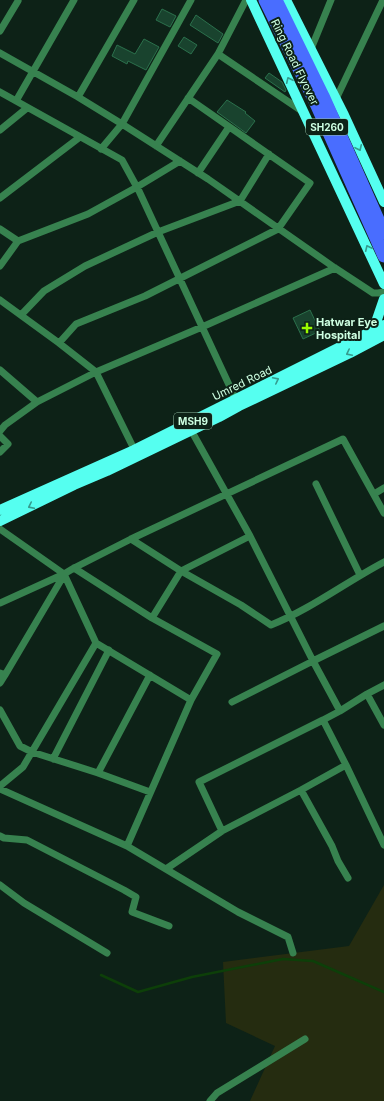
<svg xmlns="http://www.w3.org/2000/svg" width="384" height="1101" font-family="Inter,sans-serif">
	<style>
		.green { fill: #252c10 }
		.lines { fill: none; stroke-linecap: round; stroke-linejoin: round }
		.stream { stroke: #0d3f09; stroke-width: 2.5 }
		.building { fill: #19432e; stroke: #2b704c }
		.street { stroke: #37824f; stroke-width: 7 }
		.primary { stroke: #55fff0; stroke-width: 10 }
		.highway { stroke: #496dff; stroke-width: 13 }
		.oneway { stroke: #359c8e }
		.poi-dot { fill: #99f900; stroke: #0d2217; stroke-width: 1.5 }
		.labels { text-anchor: middle; stroke-width: 4; stroke-linejoin: round; paint-order: stroke }
		.shield { fill: #0d2217; stroke: #94bda5; stroke-width: 1 }
		.shield-label { font-size: 10px; font-weight: bold; fill: #ceffe2 }
		.street-label { font-size: 11px; fill: #ceffe2; stroke: #0d2217 }
		.poi-label { font-size: 11px; font-weight: bold; fill: #ceffe2; stroke: #0d2217; text-anchor: start }
	</style>
	<rect width="100%" height="100%" fill="#0d2217"/>
	<path class="green" d="M384 885V1101H250L275 1046 226 1023 223 962 349 946Z"/>
	<g class="lines">
		<path class="stream" d="M101 975 138 992 192 977 283 959 313 961 384 992"/>
	</g>
	<path class="building" d="M162 9 176 16 170 27 156 20Z
		M196 15 223 34 218 43 190 25Z
		M184 37 197 45 191 54 178 46Z
		M144 39 159 47 146 70 128 61 127 64 112 56 117 45 135 54Z
		M269 73 282 82 286 90 285 92 265 78Z
		M227 100 246 112 245 113 255 121 246 133 217 112Z
		M310 310 320 331 303 339 293 318Z"/>
	<g class="lines">
		<path class="street" d="M0 31 18 1
			M311 49 331 0
			M0 53 78 97 122 124 208 179 335 268 367 289 373 293H378L384 292
			M218 54 302 111
			M0 92 122 160 139 191 237 402
			M78 97 134 0
			M336 99 383 0
			M16 101 74 0
			M0 130 27 108
			M156 146 218 54 246 0
			M101 149 122 124 191 0
			M198 173 229 127
			M0 198 80 137
			M0 229 18 241 0 266
			M18 241 88 214 137 187 180 161
			M0 300 59 343 96 372 136 453
			M21 315 44 291 85 266 158 232 240 201 269 154
			M59 343 76 324 145 296 278 229 310 183 188 98
			M0 370 37 402 96 372 202 327 335 268
			M191 430 250 536 313 661 384 626
			M0 431 5 425 37 402
			M0 436 8 444 0 452
			M316 484 360 575
			M374 494 384 488
			M0 529 64 574 96 643 23 767 0 786
			M131 539 181 571 241 605 271 625C311 609 346 582 384 562
			M0 603 64 574 74 568 131 539 343 439 384 513
			M152 618 181 571 250 536
			M96 643 191 700
			M0 673 5 675 64 575
			M0 683 5 675
			M367 694 384 725
			M0 710 20 746 32 752 98 773 150 792
			M340 711 367 694 384 685
			M53 759 109 650
			M346 765 384 845
			M98 773 150 675
			M0 789 127 846 191 700 217 654 152 618 74 568
			M301 790 332 846 338 861 348 878
			M222 831 199 782 323 720
			M0 836 4 838 27 840 124 890 136 897 132 912 169 926
			M127 846 238 912 288 937 293 953
			M166 869 222 831 301 790 346 765 323 720 340 711 313 661 232 702
			M0 885 24 903 107 953
			M210 1101 217 1093 305 1039"/>
		<path class="primary" d="M251 0 384 284
			M286 0 344 115 384 202
			M373 331 384 299
			M0 510 134 450 384 325
			M0 521 74 485 107 471 219 417 239 406 350 353 384 335"/>
		<path class="highway" d="M265 0 314 99 384 256
			M276 0 323 96 384 233"/>
	</g>
	<defs><path id="oneway-chevron" d="M-2-3.5L2.5 0L-2 3.5" fill="none" stroke-width="1.6" stroke-linecap="round" stroke-linejoin="round"/></defs>
	<g class="oneway">
		<use href="#oneway-chevron" transform="translate(289 80) rotate(-115)"/>
		<use href="#oneway-chevron" transform="translate(359 148) rotate(65)"/>
		<use href="#oneway-chevron" transform="translate(368 248) rotate(-115)"/>
		<use href="#oneway-chevron" transform="translate(349 353) rotate(153)"/>
		<use href="#oneway-chevron" transform="translate(276 380) rotate(-27)"/>
		<use href="#oneway-chevron" transform="translate(31 506) rotate(154)"/>
	</g>
	<path class="poi-dot" d="M305 322h4v4h4v4h-4v4h-4v-4h-4v-4h4z"/>
	<g class="labels">
		<g class="shield">
			<rect x="306" y="119" width="42" height="16" rx="3"/>
			<rect x="174" y="413" width="38" height="16" rx="3"/>
		</g>
		<g class="shield-label">
			<text x="327" y="131">SH260</text>
			<text x="193" y="425">MSH9</text>
		</g>
		<g class="street-label">
			<text transform="translate(295 62) rotate(64)" y="4">Ring Road Flyover</text>
			<text transform="translate(242 383) rotate(-26)" y="4">Umred Road</text>
		</g>
		<g class="poi-label">
			<text x="316" y="326">Hatwar Eye<tspan x="316" dy="13">Hospital</tspan></text>
		</g>
	</g>
</svg>
